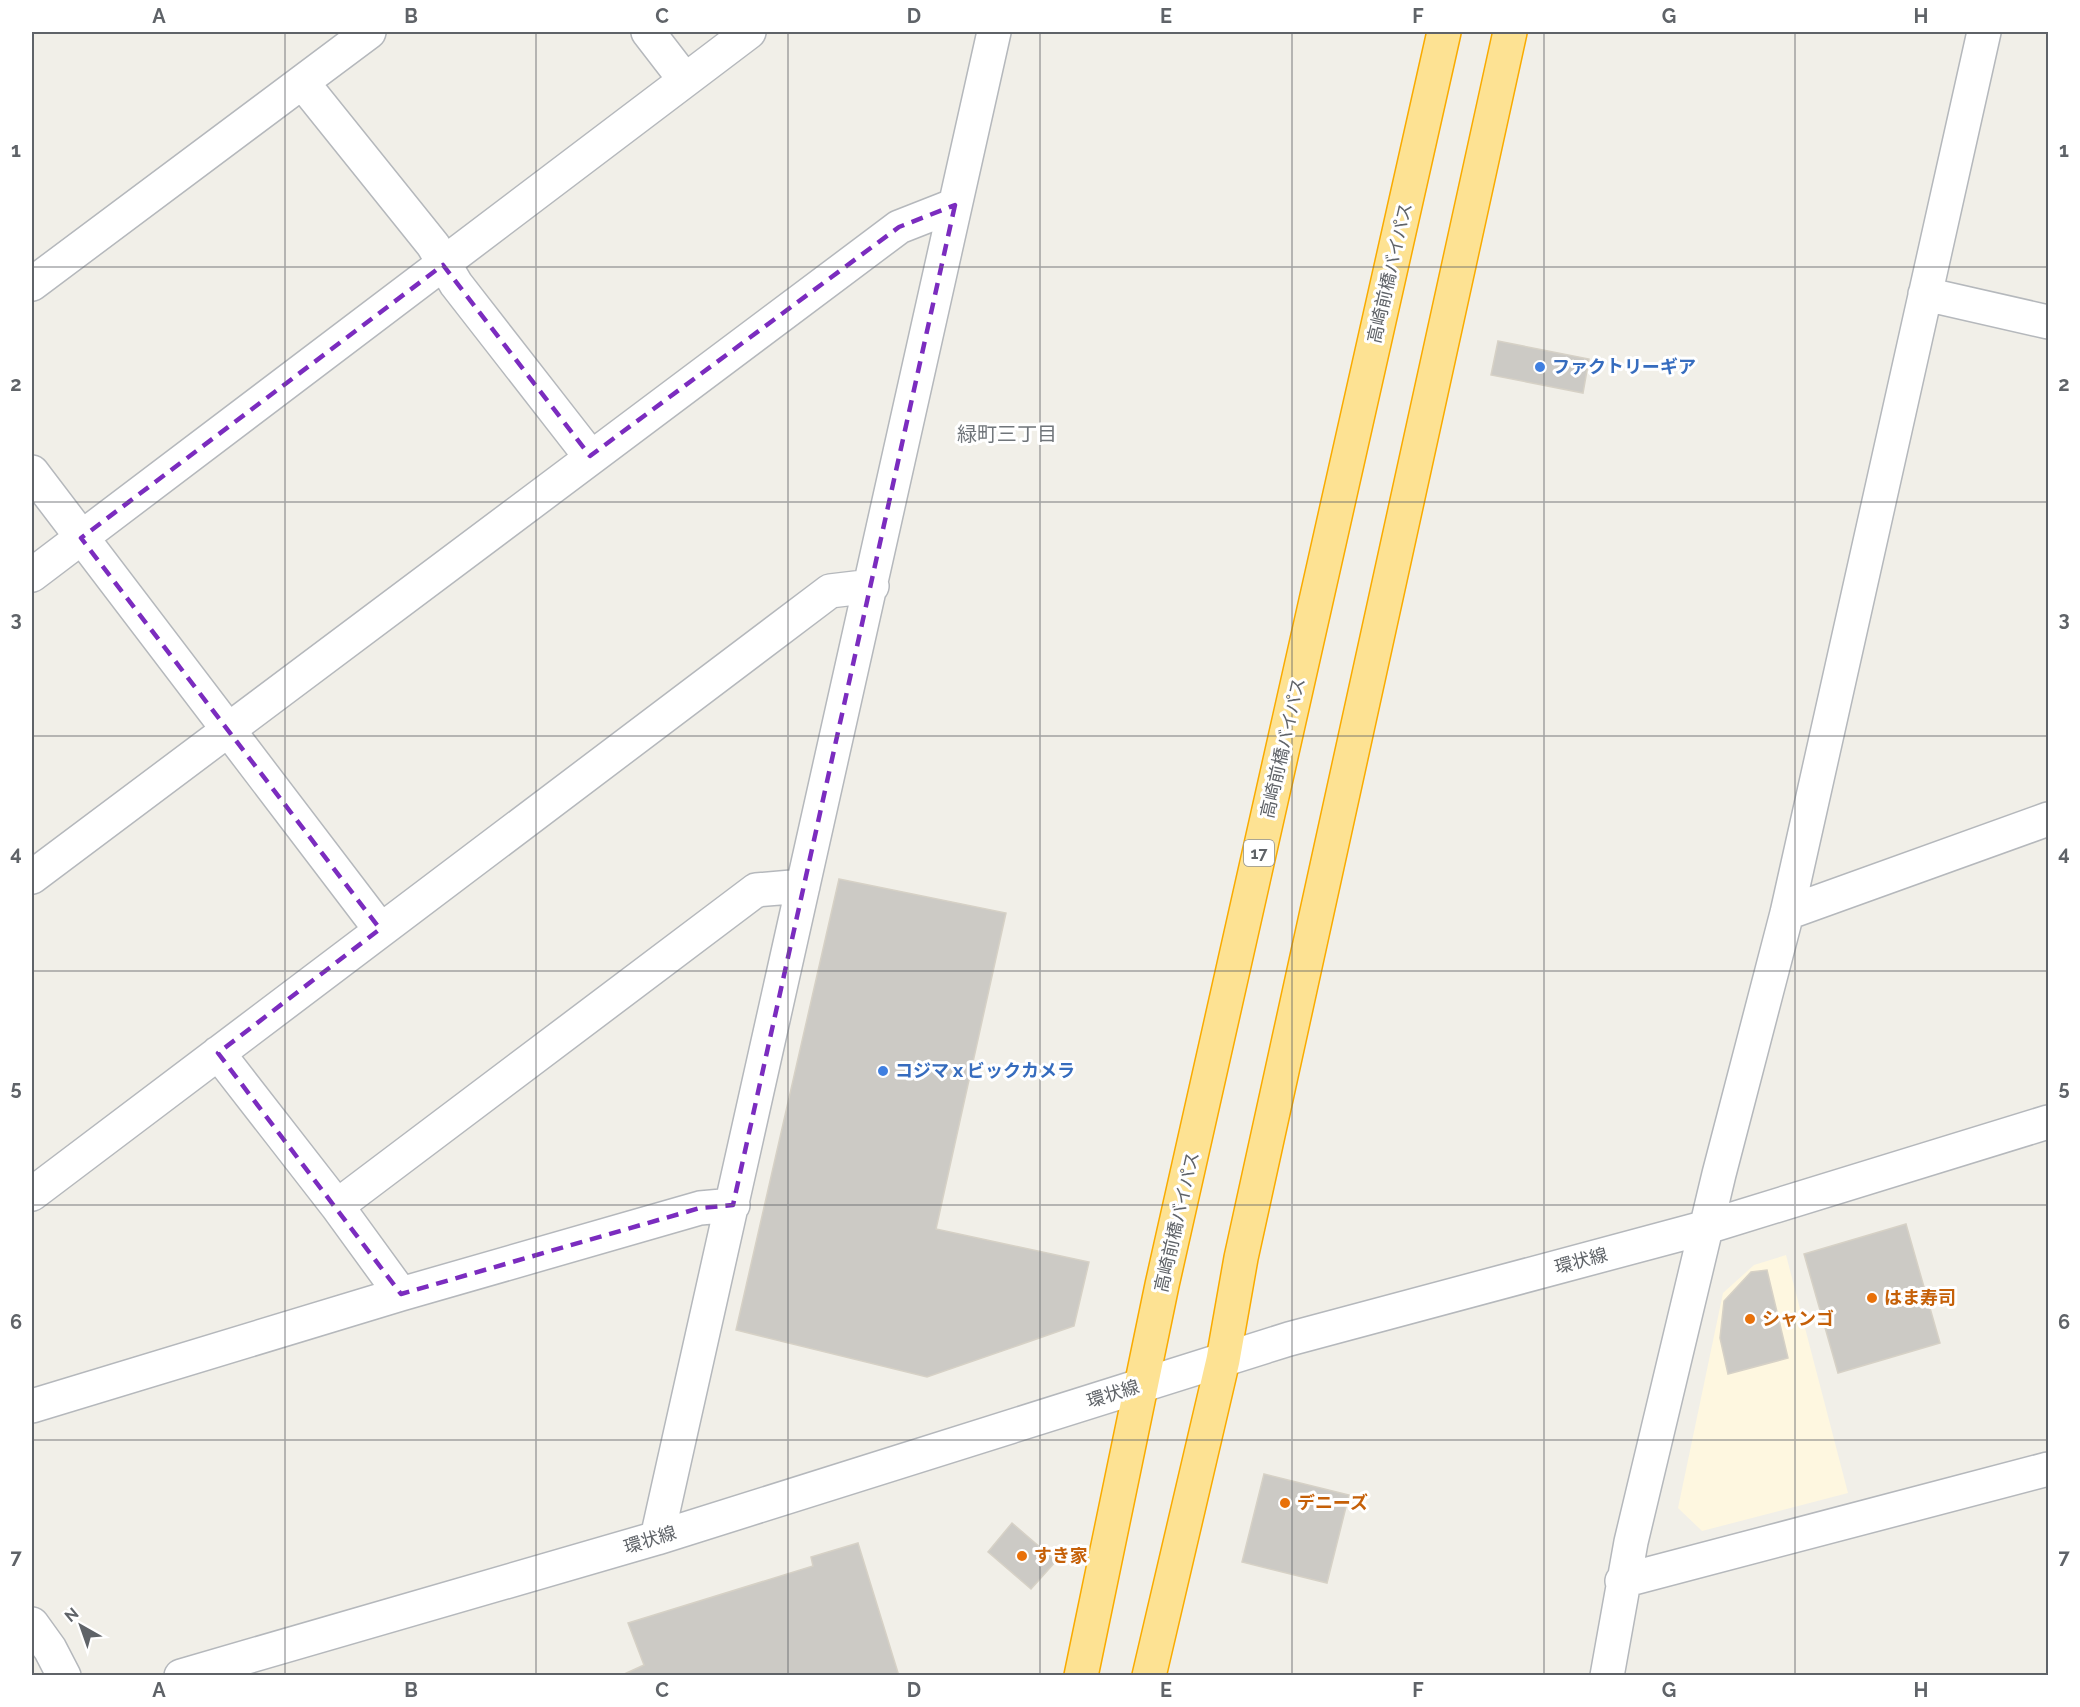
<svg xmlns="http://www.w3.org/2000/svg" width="2080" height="1707" font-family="Raleway,'Noto Sans JP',sans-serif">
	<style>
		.commercial { fill: #fef7e0 }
		.building { fill: #cccac5; stroke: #d6d1c6; stroke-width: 1.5 }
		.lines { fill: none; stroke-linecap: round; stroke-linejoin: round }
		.minor-casing { stroke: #b5b8bc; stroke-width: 36 }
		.highway-casing { stroke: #f9ab00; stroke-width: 36 }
		.minor { stroke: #fff; stroke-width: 33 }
		.highway { stroke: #fde293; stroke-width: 33 }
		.marked { fill: none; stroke: #7b2cbf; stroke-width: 4.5; stroke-dasharray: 12 8; stroke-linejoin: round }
		.grid { fill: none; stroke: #5f6368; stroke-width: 1.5; stroke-opacity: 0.55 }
		.shop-dot { fill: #3f7fe0; stroke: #fff; stroke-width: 2 }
		.food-dot { fill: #e8710a; stroke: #fff; stroke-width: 2 }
		.labels { text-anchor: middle; stroke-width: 6; stroke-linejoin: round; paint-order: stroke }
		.shield { fill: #fff; stroke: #8f9295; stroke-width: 1.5 }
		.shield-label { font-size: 16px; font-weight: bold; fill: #5f6368 }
		.street-label { font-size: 18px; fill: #5f6368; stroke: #fff }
		.shop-label { font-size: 18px; font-weight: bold; fill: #366cbe; stroke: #fff; text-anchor: start }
		.food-label { font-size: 18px; font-weight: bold; fill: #c56008; stroke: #fff; text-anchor: start }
		.neighbourhood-label { font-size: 20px; fill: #70757a; stroke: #fff }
		.neatline { fill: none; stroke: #5f6368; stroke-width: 2 }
		.grid-label { font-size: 20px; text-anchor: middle; font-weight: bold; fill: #5f6368 }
	</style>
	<rect width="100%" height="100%" fill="#f1efe8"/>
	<path class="commercial" d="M1786 1255 1848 1493 1702 1531 1678 1508 1723 1293 1754 1265Z"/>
	<path class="building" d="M1498 341 1589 359 1583 393 1491 375Z
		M839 879 1006 913 936 1229 1089 1262 1074 1326 927 1377 736 1330Z
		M1906 1224 1940 1343 1838 1373 1804 1254Z
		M1767 1270 1788 1358 1728 1374 1720 1338 1724 1301 1751 1272Z
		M1264 1474 1349 1495 1327 1583 1242 1562Z
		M1012 1523 1056 1561 1031 1589 988 1552Z
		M858 1543 899 1676H620L644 1665 628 1623 813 1566 811 1557Z"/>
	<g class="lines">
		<defs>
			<path id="minor" d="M648 32 685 80
				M302 82 433 245 456 284 590 456
				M32 284 369 32
				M1925 294 2048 322
				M32 472 380 929
				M32 575 749 32
				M32 877 899 227 955 205
				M1787 913 2048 819
				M218 1053 337 1206 401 1294
				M32 1194 830 591 872 586
				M337 1206 756 890 803 886
				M32 1406 401 1294 700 1208 733 1205
				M657 1538 994 32
				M1622 1581 2048 1469
				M32 1624 50 1649 64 1676
				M181 1676 657 1538 1289 1339 1707 1227 2048 1122
				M1607 1676 1631 1542 1719 1174 1787 913 1984 32"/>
			<path id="highway" d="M1081 1676 1162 1285 1444 32
				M1149 1676 1223 1360 1241 1258 1510 32"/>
		</defs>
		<use href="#minor" class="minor-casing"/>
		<use href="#highway" class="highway-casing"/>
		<use href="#minor" class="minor"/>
		<use href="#highway" class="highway"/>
	</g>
	<path class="marked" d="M955 205 733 1205 700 1208 401 1294 218 1053 380 929 81 538 443 265 590 456 899 227Z"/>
	<path class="grid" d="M285 32V1676M536 32V1676M788 32V1676M1040 32V1676M1292 32V1676M1544 32V1676M1795 32V1676M32 267H2048M32 502H2048M32 736H2048M32 971H2048M32 1205H2048M32 1440H2048"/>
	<g class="shop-dot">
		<circle cx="1540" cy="367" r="6"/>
		<circle cx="883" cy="1071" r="6"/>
	</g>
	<g class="food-dot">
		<circle cx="1872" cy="1298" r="6"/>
		<circle cx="1750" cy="1319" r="6"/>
		<circle cx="1285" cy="1503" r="6"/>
		<circle cx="1022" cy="1556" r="6"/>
	</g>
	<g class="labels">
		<rect class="shield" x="1244" y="840" width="30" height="26" rx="4.5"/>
		<g class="shield-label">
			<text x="1259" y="859">17</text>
		</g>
		<g class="street-label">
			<text transform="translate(1390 273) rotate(-77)" y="6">高崎前橋バイパス</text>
			<text transform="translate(1283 748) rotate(-77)" y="6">高崎前橋バイパス</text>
			<text transform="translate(1177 1222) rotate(-77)" y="6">高崎前橋バイパス</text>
			<text transform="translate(1581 1261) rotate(-15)" y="6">環状線</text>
			<text transform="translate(1113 1394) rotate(-17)" y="6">環状線</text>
			<text transform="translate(650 1540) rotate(-17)" y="6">環状線</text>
		</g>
		<g class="shop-label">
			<text x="1552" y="373">ファクトリーギア</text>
			<text x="895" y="1077">コジマｘビックカメラ</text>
		</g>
		<g class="food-label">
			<text x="1884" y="1304">はま寿司</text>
			<text x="1762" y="1325">シャンゴ</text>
			<text x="1297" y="1509">デニーズ</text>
			<text x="1034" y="1562">すき家</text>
		</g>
		<g class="neighbourhood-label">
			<text x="1007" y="441">緑町三丁目</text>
		</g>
	</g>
	<rect width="2080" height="1707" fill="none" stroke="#ffffff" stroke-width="66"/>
	<g transform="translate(81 1626) rotate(320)" stroke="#ffffff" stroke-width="4.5" paint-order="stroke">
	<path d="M0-4.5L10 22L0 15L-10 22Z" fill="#5f6368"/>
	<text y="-9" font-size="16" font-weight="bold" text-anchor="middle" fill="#5f6368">N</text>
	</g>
	<rect x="33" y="33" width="2014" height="1641" class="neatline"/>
	<g class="grid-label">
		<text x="159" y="23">A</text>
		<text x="411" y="23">B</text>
		<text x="662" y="23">C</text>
		<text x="914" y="23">D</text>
		<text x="1166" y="23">E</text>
		<text x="1418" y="23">F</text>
		<text x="1669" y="23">G</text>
		<text x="1921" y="23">H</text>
		<text x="16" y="157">1</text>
		<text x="2064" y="157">1</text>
		<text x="16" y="391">2</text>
		<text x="2064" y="391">2</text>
		<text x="16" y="626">3</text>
		<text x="2064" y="626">3</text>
		<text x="16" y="860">4</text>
		<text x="2064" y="860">4</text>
		<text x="16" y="1095">5</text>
		<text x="2064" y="1095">5</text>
		<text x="16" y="1329">6</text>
		<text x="2064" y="1329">6</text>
		<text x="16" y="1564">7</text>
		<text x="2064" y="1564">7</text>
		<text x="159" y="1697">A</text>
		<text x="411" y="1697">B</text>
		<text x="662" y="1697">C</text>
		<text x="914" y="1697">D</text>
		<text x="1166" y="1697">E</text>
		<text x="1418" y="1697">F</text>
		<text x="1669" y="1697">G</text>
		<text x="1921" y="1697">H</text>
	</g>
</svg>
